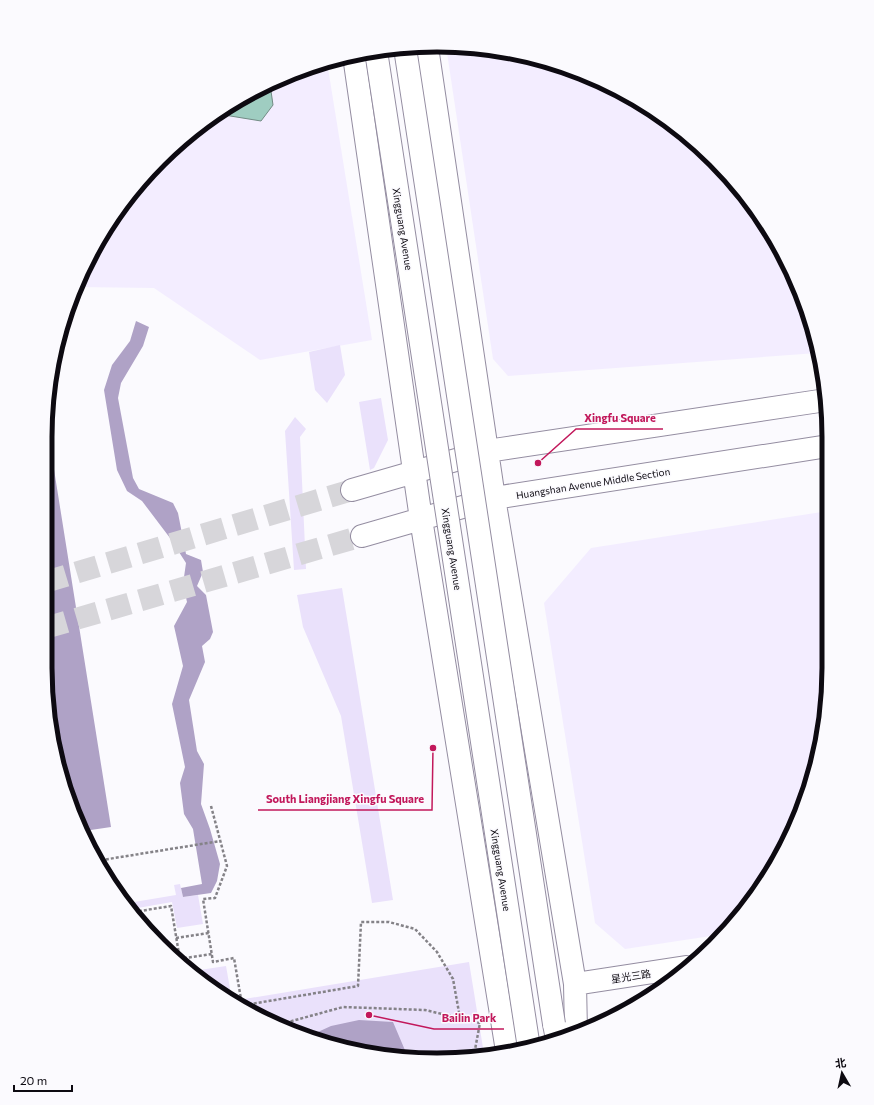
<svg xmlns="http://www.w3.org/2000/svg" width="874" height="1105" font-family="Commissioner,'Noto Sans SC',sans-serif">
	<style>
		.built { fill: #f3edff }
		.green { fill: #eae1fb }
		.water { fill: #afa2c6 }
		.building { fill: #9fcdc1; stroke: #728b84 }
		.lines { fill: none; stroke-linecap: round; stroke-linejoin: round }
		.secondary-tunnel { stroke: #d7d6da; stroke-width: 22; stroke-dasharray: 22 11; stroke-linecap: butt }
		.secondary-casing { stroke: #948da1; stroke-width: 24 }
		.primary-casing { stroke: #948da1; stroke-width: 24 }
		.path { stroke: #848287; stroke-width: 2.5; stroke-dasharray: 3 2; stroke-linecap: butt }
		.secondary { stroke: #fff; stroke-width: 22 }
		.primary { stroke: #fff; stroke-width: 22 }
		.primary-bridge-casing { stroke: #948da1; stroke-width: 24; stroke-linecap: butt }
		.primary-bridge { stroke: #fff; stroke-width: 22 }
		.labels { text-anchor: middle; stroke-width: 3; stroke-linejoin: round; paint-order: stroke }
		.street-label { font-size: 10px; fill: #0d0a11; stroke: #fbfafe }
		.rim { fill: none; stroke: #0d0a11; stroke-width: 5 }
		.leader { fill: none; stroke: #c2185b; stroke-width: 1.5 }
		.callout-dot { fill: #c2185b; stroke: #fbfafe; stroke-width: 1.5 }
		.callout-label { font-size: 11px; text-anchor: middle; font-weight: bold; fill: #c2185b; stroke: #fbfafe; stroke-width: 3; stroke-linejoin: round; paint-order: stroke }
	</style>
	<rect width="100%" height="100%" fill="#fbfafe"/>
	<path class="built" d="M446 46H462L538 58 610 85 675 126 732 178 776 241 808 311 817 353 508 376 493 359Z
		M327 62 372 340 260 360 154 288 77 287 97 241 126 198 179 142 241 98 311 66Z
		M828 511 829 668 822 744 799 818 763 886 724 934 625 949 595 923 544 603 591 548Z"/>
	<path class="green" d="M340 345 345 375 327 403 315 390 309 352Z
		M381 398 388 440 374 468 370 470 359 402Z
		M295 417 306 429 300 437 306 569 294 570 285 431Z
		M342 588 393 900 372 903 341 716 303 627 297 595Z
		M180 884 183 897 198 895 203 924 177 928 172 902 132 909 128 903 176 895 174 885Z
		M469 962 484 1054 437 1060 336 1047 241 1008 232 1001Z
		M226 966 232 1000 193 971Z"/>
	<path class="water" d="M136 321 149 327 143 346 121 383 118 398 133 478 139 489 173 503 178 513 186 554 201 560 203 572 197 586 206 595 213 632 210 639 202 646 205 662 189 700 197 751 204 764 201 804 210 829 220 864 217 881 211 893 183 897 181 888 202 884 193 829 184 814 180 783 185 767 172 704 183 666 174 626 187 602 183 584 186 563 170 538 142 501 127 491 117 470 104 390 112 365 130 341Z
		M46 438H49L111 827 84 831 58 770 45 668Z
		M359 1020 393 1022 407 1055 408 1056 336 1047 309 1036 331 1026Z"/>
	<path class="building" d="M270 84 273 105 261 121 218 114 241 98Z"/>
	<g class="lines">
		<path class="secondary-tunnel" d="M45 582 352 490
			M45 628 362 536"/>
		<defs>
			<path id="secondary" d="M427 47 494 498 575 984 576 1031
				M354 56 421 519 507 1051
				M352 490 487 451 826 400
				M362 536 494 498 828 446
				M575 984 686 967"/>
			<path id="primary" d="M554 1024 557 1039"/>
		</defs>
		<use href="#secondary" class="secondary-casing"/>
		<use href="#primary" class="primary-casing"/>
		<path class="path" d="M211 806 227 866 215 898 203 899 213 962 234 958 242 1005
			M96 861 220 841
			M134 912 171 906 180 960
			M176 938 209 933
			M179 959 212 954
			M239 1006 358 986 361 922H389L415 929 437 952 453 979 460 1018
			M281 1024 343 1007 425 1010 480 1023 474 1055"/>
		<use href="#secondary" class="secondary"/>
		<use href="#primary" class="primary"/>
		<defs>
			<path id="primary-bridge" d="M405 48 554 1024
				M376 51 529 1048"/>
		</defs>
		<use href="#primary-bridge" class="primary-bridge-casing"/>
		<use href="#primary-bridge" class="primary-bridge"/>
	</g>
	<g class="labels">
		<g class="street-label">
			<text transform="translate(403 229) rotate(81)" y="4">Xingguang Avenue</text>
			<text transform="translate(593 483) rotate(-9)" y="4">Huangshan Avenue Middle Section</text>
			<text transform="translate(452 549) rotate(81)" y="4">Xingguang Avenue</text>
			<text transform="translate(501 870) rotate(81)" y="4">Xingguang Avenue</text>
			<text transform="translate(631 976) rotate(-9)" y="4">星光三路</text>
		</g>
	</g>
	<path d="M0 0H874V1105H0ZM437 52H437A385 385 0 0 1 822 437V668A385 385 0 0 1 437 1053H437A385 385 0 0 1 52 668V437A385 385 0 0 1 437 52Z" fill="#fbfafe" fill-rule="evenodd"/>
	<path class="rim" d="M437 52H437A385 385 0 0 1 822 437V668A385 385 0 0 1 437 1053H437A385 385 0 0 1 52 668V437A385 385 0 0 1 437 52Z"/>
	<path class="leader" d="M538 463L576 429H663M433 748L432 810H258M369 1015L434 1029H504"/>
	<g class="callout-dot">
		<circle cx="538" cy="463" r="4"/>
		<circle cx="433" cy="748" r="4"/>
		<circle cx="369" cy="1015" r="4"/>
	</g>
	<g class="callout-label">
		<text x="620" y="422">Xingfu Square</text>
		<text x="345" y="803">South Liangjiang Xingfu Square</text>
		<text x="469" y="1022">Bailin Park</text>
	</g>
	<g transform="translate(842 1073) rotate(351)" stroke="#fbfafe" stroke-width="3" paint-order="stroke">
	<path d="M0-3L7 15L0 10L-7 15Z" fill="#0d0a11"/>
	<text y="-6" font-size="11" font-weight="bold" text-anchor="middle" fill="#0d0a11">北</text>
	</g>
	<path d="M14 1085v6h58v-6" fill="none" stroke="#0d0a11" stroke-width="2"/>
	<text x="20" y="1085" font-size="12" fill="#0d0a11" stroke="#fbfafe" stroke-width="3" paint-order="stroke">20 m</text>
</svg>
